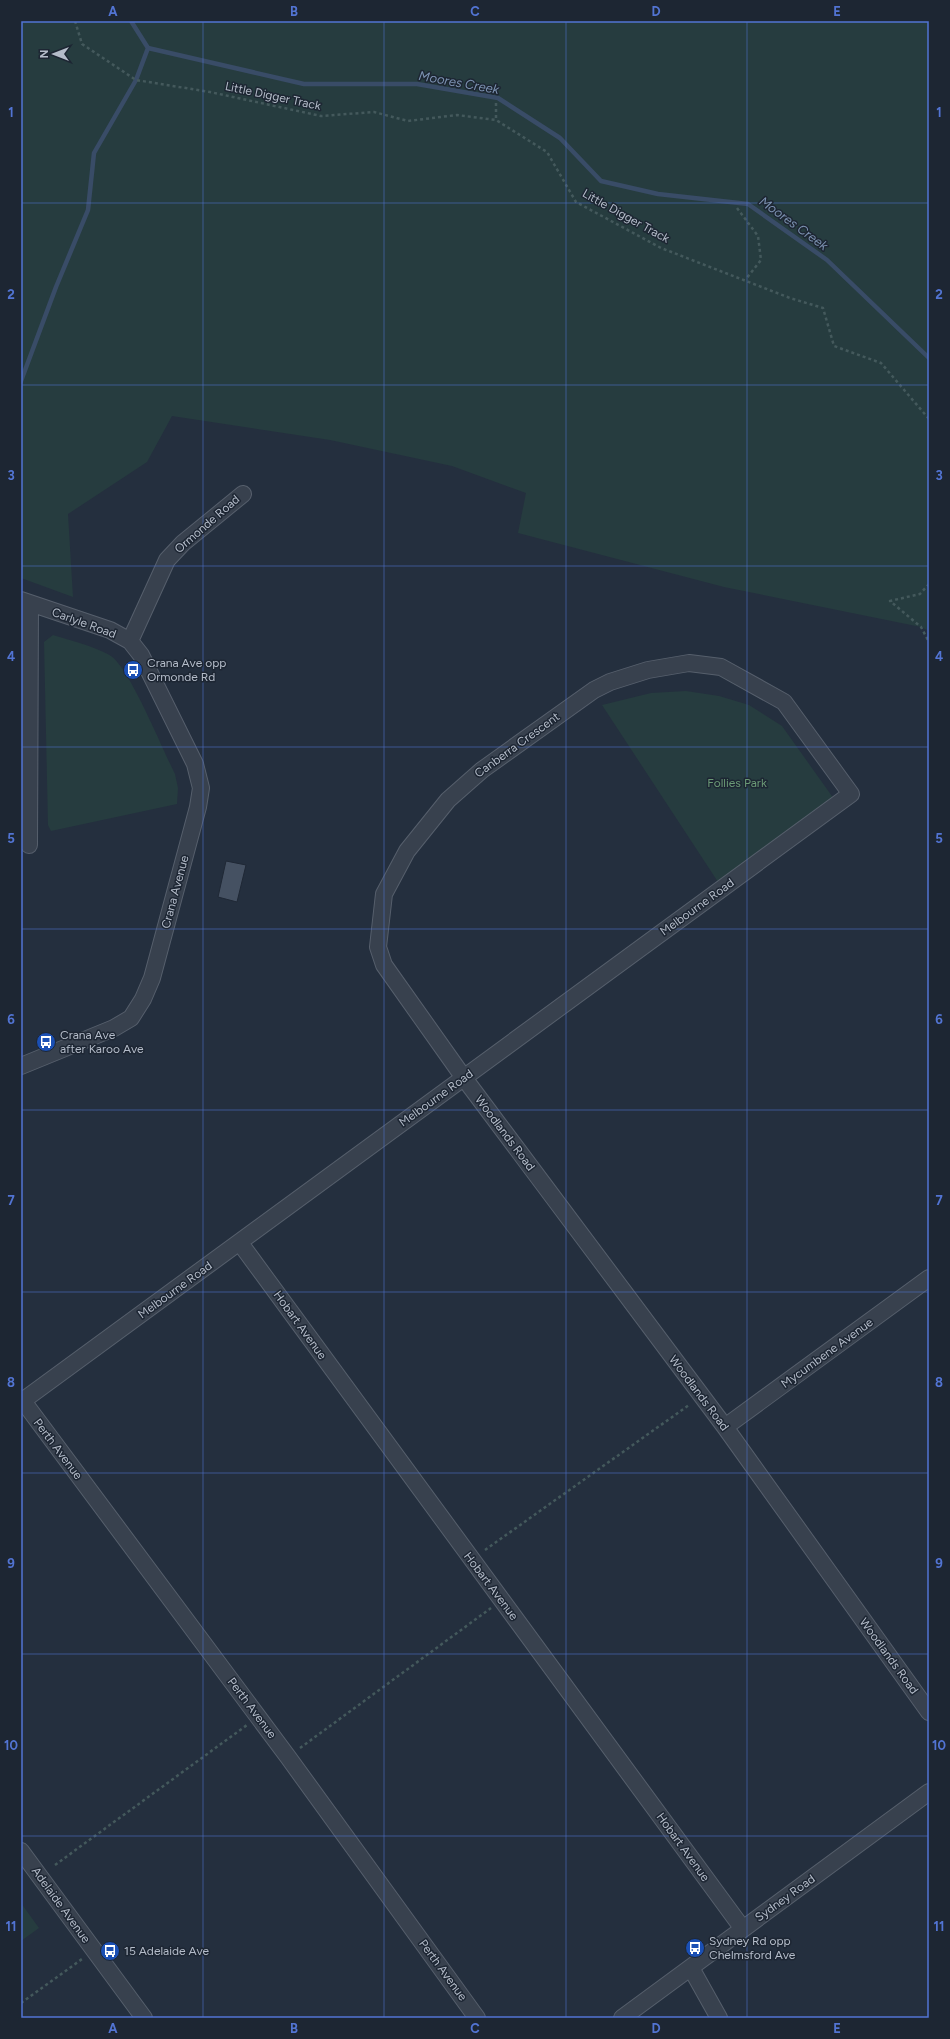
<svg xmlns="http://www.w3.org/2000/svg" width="950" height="2039" font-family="Figtree,sans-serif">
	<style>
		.green { fill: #263c3f }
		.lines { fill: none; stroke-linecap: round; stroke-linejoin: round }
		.stream { stroke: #394c67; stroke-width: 4.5 }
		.building { fill: #455162; stroke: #1f2835 }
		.minor-casing { stroke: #565f6c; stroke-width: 18 }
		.path { stroke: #44595c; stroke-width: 2.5; stroke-dasharray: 3 3; stroke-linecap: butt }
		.minor { stroke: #38414e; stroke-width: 16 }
		.grid { fill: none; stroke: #5274d3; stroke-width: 1; stroke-opacity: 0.55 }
		.labels { text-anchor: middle; stroke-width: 3; stroke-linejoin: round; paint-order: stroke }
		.street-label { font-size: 12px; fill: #b4bcc9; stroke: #1d2633 }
		.poi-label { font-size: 12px; fill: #b4bcc9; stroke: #1d2633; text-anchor: start }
		.park-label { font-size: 12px; fill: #6b9a76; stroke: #1d2633 }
		.water-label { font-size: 13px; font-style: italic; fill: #7c92b1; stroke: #1d2633 }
		.neatline { fill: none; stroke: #5274d3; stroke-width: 1.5 }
		.grid-label { font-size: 13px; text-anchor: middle; font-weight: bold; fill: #5274d3 }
	</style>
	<rect width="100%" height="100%" fill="#242f3e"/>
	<path class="green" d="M21 21H929V631L921 627 724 587 518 533 526 493 452 466 330 440 172 416 147 462 68 514 73 597 21 578Z
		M53 635C69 640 97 647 111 656 130 669 163 750 175 774L178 788 177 804 51 831 48 825 44 642Z
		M686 691 719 696 749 705 782 726 834 799 720 885 602 705 651 693Z
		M21 1903 39 1928 21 1941Z"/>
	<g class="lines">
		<path class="stream" d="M131 21 148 48 304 84H417L498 98 560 138 601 181 658 194 748 204 827 260 929 358
			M21 381 56 287 88 210 94 153 136 80 148 48"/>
	</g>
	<path class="building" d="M226 861 246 865 237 902 218 897Z"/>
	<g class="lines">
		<defs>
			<path id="minor" d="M21 600 110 630 130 641 141 655 195 764 201 788 198 807 152 978 143 999 131 1018 114 1028 21 1066
				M130 641 167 560 183 543 243 494
				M29 845 30 604
				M240 1243 743 1929
				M23 1401 288 1757 477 2018
				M21 1402C298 1201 574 997 851 794L784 702 721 667 689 663 648 670 610 682 594 690 482 770 448 800 407 851 384 894 378 947 384 965 464 1078 725 1427 929 1712
				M725 1427 929 1278
				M21 1851 144 2018
				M691 1968 719 2018
				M622 2018 929 1792"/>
		</defs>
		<use href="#minor" class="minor-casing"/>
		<path class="path" d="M75 21 82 44 136 80 210 92 321 116 374 112 408 121 457 115 496 120 547 152 576 202 661 248 790 298 823 308 834 346 881 363 929 419
			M496 103V120
			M737 208 758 236 761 260 746 279
			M929 584 920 594 890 601 921 627 929 642
			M485 1550 689 1405
			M300 1748 491 1608
			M55 1865 247 1725
			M21 2003 82 1959"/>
		<use href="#minor" class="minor"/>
	</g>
	<path class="grid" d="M203 21V2018M384 21V2018M566 21V2018M747 21V2018M21 203H929M21 385H929M21 566H929M21 747H929M21 929H929M21 1110H929M21 1292H929M21 1473H929M21 1654H929M21 1836H929"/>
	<defs>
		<symbol id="bus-disc" viewBox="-11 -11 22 22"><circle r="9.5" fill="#1a4fb4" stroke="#1d2633"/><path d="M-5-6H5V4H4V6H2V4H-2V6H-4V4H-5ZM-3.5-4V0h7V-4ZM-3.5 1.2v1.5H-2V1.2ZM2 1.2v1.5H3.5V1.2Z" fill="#fff"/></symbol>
	</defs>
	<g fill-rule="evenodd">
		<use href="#bus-disc" x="122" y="659" width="22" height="22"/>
		<use href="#bus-disc" x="35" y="1031" width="22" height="22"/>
		<use href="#bus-disc" x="684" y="1937" width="22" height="22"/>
		<use href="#bus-disc" x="99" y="1940" width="22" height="22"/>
	</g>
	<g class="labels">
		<g class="street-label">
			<text transform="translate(273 96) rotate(12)" y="4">Little Digger Track</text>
			<text transform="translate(626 216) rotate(29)" y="4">Little Digger Track</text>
			<text transform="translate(207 524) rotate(-41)" y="4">Ormonde Road</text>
			<text transform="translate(84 623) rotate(20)" y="4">Carlyle Road</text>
			<text transform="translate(517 745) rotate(-36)" y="4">Canberra Crescent</text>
			<text transform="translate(175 892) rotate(-75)" y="4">Crana Avenue</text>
			<text transform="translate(697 907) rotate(-36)" y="4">Melbourne Road</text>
			<text transform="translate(436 1098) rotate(-36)" y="4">Melbourne Road</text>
			<text transform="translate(505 1133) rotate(53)" y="4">Woodlands Road</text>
			<text transform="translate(175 1290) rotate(-36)" y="4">Melbourne Road</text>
			<text transform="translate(300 1325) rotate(54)" y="4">Hobart Avenue</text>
			<text transform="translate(827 1353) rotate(-36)" y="4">Mycumbene Avenue</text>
			<text transform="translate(699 1393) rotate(53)" y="4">Woodlands Road</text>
			<text transform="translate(58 1449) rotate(53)" y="4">Perth Avenue</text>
			<text transform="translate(491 1586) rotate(53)" y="4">Hobart Avenue</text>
			<text transform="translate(889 1656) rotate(54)" y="4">Woodlands Road</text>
			<text transform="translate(252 1708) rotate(53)" y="4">Perth Avenue</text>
			<text transform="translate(683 1847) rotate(54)" y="4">Hobart Avenue</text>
			<text transform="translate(785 1898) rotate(-36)" y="4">Sydney Road</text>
			<text transform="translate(61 1905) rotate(54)" y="4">Adelaide Avenue</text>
			<text transform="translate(443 1970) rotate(54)" y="4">Perth Avenue</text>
		</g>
		<g class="poi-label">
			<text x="147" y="667">Crana Ave opp<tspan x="147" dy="14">Ormonde Rd</tspan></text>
			<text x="60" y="1039">Crana Ave<tspan x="60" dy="14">after Karoo Ave</tspan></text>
			<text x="709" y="1945">Sydney Rd opp<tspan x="709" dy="14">Chelmsford Ave</tspan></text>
			<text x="124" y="1955">15 Adelaide Ave</text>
		</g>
		<g class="park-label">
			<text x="737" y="787">Follies Park</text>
		</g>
		<g class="water-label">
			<text transform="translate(459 82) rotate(10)" y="5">Moores Creek</text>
			<text transform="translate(794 223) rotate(36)" y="5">Moores Creek</text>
		</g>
	</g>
	<rect width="950" height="2039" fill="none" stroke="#1d2633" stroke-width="44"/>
	<g transform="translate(54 54) rotate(270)" stroke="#1d2633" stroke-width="3" paint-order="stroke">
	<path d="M0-3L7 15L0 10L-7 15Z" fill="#b4bcc9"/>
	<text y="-6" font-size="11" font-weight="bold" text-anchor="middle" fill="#b4bcc9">N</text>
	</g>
	<rect x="22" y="22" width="906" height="1995" class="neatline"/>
	<g class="grid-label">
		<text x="113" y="16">A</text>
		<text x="294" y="16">B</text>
		<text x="475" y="16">C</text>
		<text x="656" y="16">D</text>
		<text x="837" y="16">E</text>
		<text x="11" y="117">1</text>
		<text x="939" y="117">1</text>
		<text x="11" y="299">2</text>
		<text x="939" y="299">2</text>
		<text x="11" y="480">3</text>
		<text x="939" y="480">3</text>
		<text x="11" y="661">4</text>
		<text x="939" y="661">4</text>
		<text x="11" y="843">5</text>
		<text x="939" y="843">5</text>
		<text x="11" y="1024">6</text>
		<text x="939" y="1024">6</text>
		<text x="11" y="1205">7</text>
		<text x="939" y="1205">7</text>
		<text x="11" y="1387">8</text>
		<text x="939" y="1387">8</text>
		<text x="11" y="1568">9</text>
		<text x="939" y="1568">9</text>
		<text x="11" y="1750">10</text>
		<text x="939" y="1750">10</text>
		<text x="11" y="1931">11</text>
		<text x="939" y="1931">11</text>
		<text x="113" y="2033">A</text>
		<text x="294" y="2033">B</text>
		<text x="475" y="2033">C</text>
		<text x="656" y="2033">D</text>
		<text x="837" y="2033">E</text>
	</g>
</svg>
